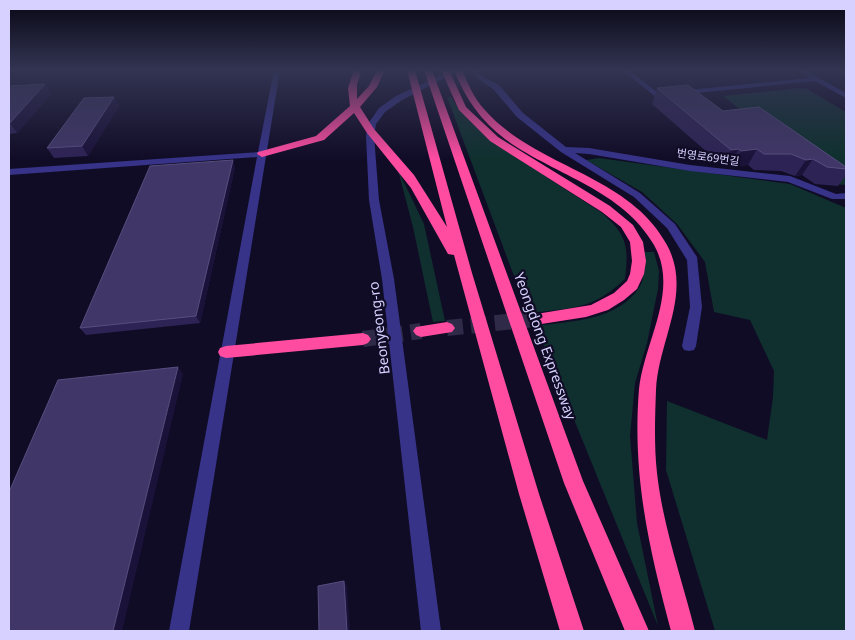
<svg xmlns="http://www.w3.org/2000/svg" width="855" height="640" font-family="'Noto Sans','Noto Sans KR',sans-serif">
	<style>
		.green { fill: #0f302f }
		.lines { fill: none; stroke-linecap: round; stroke-linejoin: round }
		.highway-tunnel { stroke: #2f2a47; stroke-width: 16; stroke-dasharray: 16 8; stroke-linecap: butt }
		.minor { fill: #363389; fill-rule: evenodd }
		.highway { fill: #ff4ca1; fill-rule: evenodd }
		.wall { fill: #2e2355 }
		.shaded-wall { fill: #1b123a }
		.building { fill: #403667; stroke: #574e7f }
		.labels { text-anchor: middle; stroke-width: 4.5; stroke-linejoin: round; paint-order: stroke }
		.far-street-label { font-size: 11px; fill: #d6d1ff; stroke: #110c26 }
		.street-label { font-size: 14px; fill: #d6d1ff; stroke: #110c26 }
	</style>
	<rect width="100%" height="100%" fill="#110c26"/>
	<path class="green" d="M800 88 807 89 846 112V185L835 184 723 96Z
		M447 97H451L461 112 488 139 602 213C627 235 629 246 625 279 594 309 573 308 531 313L520 292Z
		M599 158 790 184 846 208V631H715L666 470 667 401 767 440 773 397 774 371 750 320 714 312 705 262 677 224 642 192 586 160Z
		M398 170 424 224 445 321 433 322 413 227Z
		M644 252H654L659 271 658 289 647 343 635 383 630 436 637 523 658 626 536 326C571 321 619 321 640 286 645 279 643 262 644 252Z"/>
	<g class="lines">
		<path class="highway-tunnel" d="M447 328 535 319
			M363 339 421 331"/>
		<path class="minor" d="M274 70H280L189 631H169L257 157 9 175V169L258 152Z
			M452 70H460L402 100 385 112 376 124 374 136 379 200 394 279 441 631H421L382 279 369 200 366 136 368 124 379 108 396 96Z
			M472 70H478L482 76 499 85 523 113 566 147 589 148 690 165 790 176 836 194 846 193V199H832L788 182 690 171 589 154 575 153 640 193 675 224 697 257 702 307 696 346 694 350 689 351 684 350 682 346 690 307 687 260 667 228 634 197 561 152 517 117 493 89 477 78Z
			M622 70H629L658 93 809 78 797 70H805L846 93V98L815 81 656 97Z"/>
		<path class="highway" d="M354 70H362L357 84V99L369 86 377 70H385L377 87 360 107 374 129 414 175 447 227 407 70H415L472 273 539 494 584 631H560L519 494 454 255 448 254 411 188 367 133 354 113 324 140 262 157 257 154 258 152 316 136 350 106 348 88Z
			M424 70H432L583 481 649 631H625L564 483Z
			M441 70H449L466 107 498 137 610 206 633 225 643 242 646 261 644 274 637 289 624 300 608 310 586 317 535 325 530 323 528 319 530 315 591 305 614 293 627 281 630 274 632 261 630 242 621 227 602 212 490 141 459 110Z
			M454 70H462C468 84 474 98 484 109 535 168 629 174 667 245 693 293 658 341 656 390 655 417 654 446 657 473 663 527 682 579 695 631H671C649 548 632 476 639 389 644 342 680 291 654 245 622 189 554 175 505 139 481 121 465 98 454 70Z
			M447 322 452 324 455 328 452 332 421 337 416 335 413 331 416 327Z
			M363 333 368 335 371 339 368 343 363 345 226 358 220 356 218 352 220 348 226 346Z"/>
	</g>
	<path class="wall" d="M833 70H846V77Z
		M45 84 51 94 17 133 9 134V86Z
		M657 88 723 111 846 167V175L838 186 815 184 802 175 795 176 781 171 754 170 748 165 733 167 730 165 723 166 652 104Z
		M114 97 119 106 88 156 54 158 47 148Z
		M235 167 200 323 86 335 80 328Z"/>
	<path class="shaded-wall" d="M45 84 51 94 17 133 10 123Z
		M114 97 119 106 88 156 82 146Z
		M739 149 730 165 723 166 731 150Z
		M757 149 748 165 733 167 741 151Z
		M813 159 802 175 795 176 806 160Z
		M233 160 235 167 200 323 196 316Z
		M178 367 183 374 122 631H113Z
		M344 581 347 586 350 631H347Z"/>
	<path class="building" d="M45 84 10 123H9V86Z
		M688 85 723 111 759 107 846 167V169L827 167 813 159 806 160 791 154H764L757 149 741 151 739 149 731 150 657 88Z
		M114 97 82 146 47 148 84 98Z
		M233 160 196 316 80 328 150 166Z
		M178 367 113 631H9V492L58 380Z
		M344 581 347 631H319L318 586Z"/>
	<linearGradient id="sky" x2="0" y2="1"><stop stop-color="#090715"/><stop offset="0.44" stop-color="#323452"/><stop offset="1" stop-color="#323452" stop-opacity="0"/></linearGradient>
	<rect width="855" height="159" fill="url(#sky)"/>
	<g class="labels">
		<g class="far-street-label">
			<text transform="translate(708 157) rotate(8)" y="4">번영로69번길</text>
		</g>
		<g class="street-label">
			<text transform="translate(379 328) rotate(-97)" y="5">Beonyeong-ro</text>
			<text transform="translate(545 346) rotate(70)" y="5">Yeongdong Expressway</text>
		</g>
	</g>
	<rect width="855" height="640" fill="none" stroke="#d6d1ff" stroke-width="20"/>
</svg>
